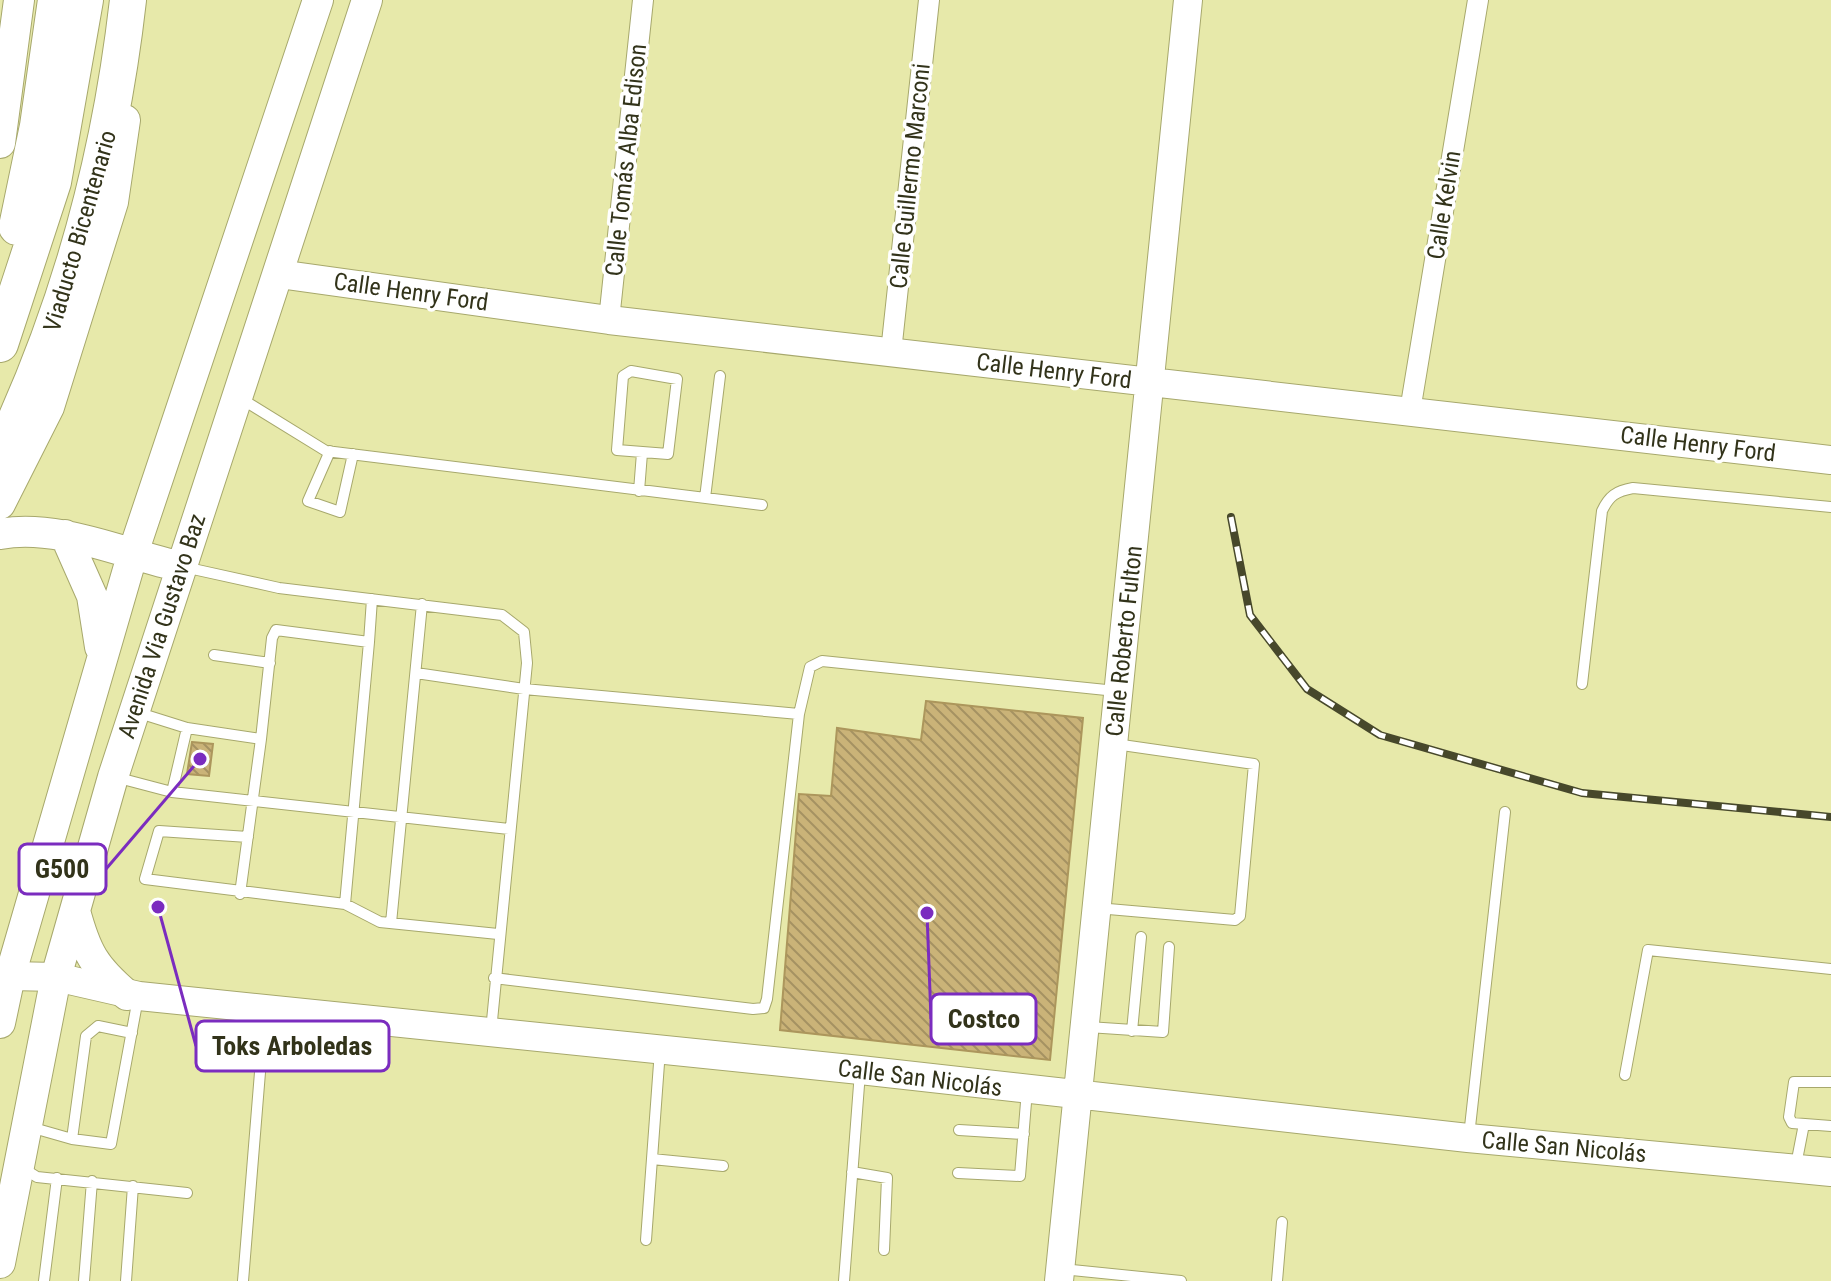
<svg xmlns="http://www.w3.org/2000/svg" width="1831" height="1281" font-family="'Roboto Condensed',sans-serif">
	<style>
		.building { fill: url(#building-back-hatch); stroke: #ac965c; stroke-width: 2 }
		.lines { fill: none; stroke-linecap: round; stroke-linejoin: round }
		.lane-casing { stroke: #a7a86c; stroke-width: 12 }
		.street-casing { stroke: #a7a86c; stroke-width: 22 }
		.secondary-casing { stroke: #a7a86c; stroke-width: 30 }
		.primary-casing { stroke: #a7a86c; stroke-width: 32 }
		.highway-casing { stroke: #a7a86c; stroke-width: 38 }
		.lane { stroke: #fff; stroke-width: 10 }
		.street { stroke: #fff; stroke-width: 20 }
		.secondary { stroke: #fff; stroke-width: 28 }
		.primary { stroke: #fff; stroke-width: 30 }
		.highway { stroke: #fff; stroke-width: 36 }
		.rail-casing { stroke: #47482b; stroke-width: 8 }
		.rail { stroke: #fff; stroke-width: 5; stroke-dasharray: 15; stroke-linecap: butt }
		.labels { text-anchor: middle; stroke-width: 7; stroke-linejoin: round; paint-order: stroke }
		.street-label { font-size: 24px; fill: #32331a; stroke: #fff }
		.leader { fill: none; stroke: #7b2cbf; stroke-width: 3 }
		.callout-dot { fill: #7b2cbf; stroke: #fff; stroke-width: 3 }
		.callout { fill: #fff; stroke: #7b2cbf; stroke-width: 3 }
		.callout-label { font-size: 26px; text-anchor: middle; font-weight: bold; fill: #32331a }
	</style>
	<defs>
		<pattern id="building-back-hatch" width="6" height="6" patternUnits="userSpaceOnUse" patternTransform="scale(2)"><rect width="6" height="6" fill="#cab378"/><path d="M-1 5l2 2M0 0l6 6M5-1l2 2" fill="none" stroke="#a59262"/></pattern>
	</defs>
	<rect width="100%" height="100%" fill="#e7e9aa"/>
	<path class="building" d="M926 701 1083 718 1050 1060 780 1030 799 794 831 796 837 728 921 740Z
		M192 742 213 744 209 776 187 774Z"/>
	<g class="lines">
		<defs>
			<path id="lane" d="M631 371 677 379 668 454 617 450 623 376Z
				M240 398 326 451 762 505
				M330 451 308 501 340 512 353 454
				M639 491 642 453
				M705 498 720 376
				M184 567 279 588 502 615 524 632 527 663 491 1031
				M214 655 270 663
				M416 673 524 689 799 714 767 999 764 1008 753 1009 494 978
				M1582 684 1602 511C1609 496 1616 491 1633 488L1831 507
				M136 712 187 728 261 739 240 894
				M799 714 810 667 822 661 1116 691
				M261 739 272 638 276 630 369 642 372 599
				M115 777 172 792 509 829
				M172 792 187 728
				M248 837 159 831 145 879 345 904 380 922 498 934
				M345 904 369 642
				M1097 908 1235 920 1240 916 1254 764 1115 744
				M391 923 422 604
				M1088 1027 1163 1032 1169 947
				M1132 1031 1141 937
				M1625 1075 1648 950 1831 969
				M1831 1082H1794L1789 1117 1792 1123 1831 1126
				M30 1127 72 1139 111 1144 138 998
				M959 1130 1024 1134
				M1469 1136 1505 812
				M72 1139 86 1036 98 1026 132 1033
				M652 1159 723 1166
				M1796 1165 1804 1124
				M21 1167 37 1177 187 1193
				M852 1172 887 1178 884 1250
				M958 1173 1020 1176 1027 1090
				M646 1240 660 1050
				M1062 1269 1181 1281
				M44 1281 57 1178
				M84 1281 92 1181
				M126 1281 133 1186
				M243 1281 265 1011
				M844 1281 860 1072
				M1277 1281 1282 1222"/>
			<path id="street" d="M609 320 643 0
				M891 352 929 0
				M1410 411 1478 0"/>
			<path id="secondary" d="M279 274 609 320 1831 460
				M10 976 56 977 139 996 860 1070 1468 1138 1831 1172
				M1059 1281 1188 0"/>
			<path id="primary" d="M0 143 19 0
				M0 504 49 407 113 202 125 120
				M0 534C58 523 125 555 182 567
				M65 535 92 596 100 647
				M75 911C86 952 94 967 127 995
				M0 1023 10 976 132 556 318 0
				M0 1263 56 977 113 777 367 0"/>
			<path id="highway" d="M17 227 38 126 56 0
				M0 344 53 182 85 0
				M0 454C69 310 110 159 128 0"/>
		</defs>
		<use href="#lane" class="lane-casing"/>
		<use href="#street" class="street-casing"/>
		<use href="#secondary" class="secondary-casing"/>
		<use href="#primary" class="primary-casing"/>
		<use href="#highway" class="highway-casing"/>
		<use href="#lane" class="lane"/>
		<use href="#street" class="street"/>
		<use href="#secondary" class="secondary"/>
		<use href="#primary" class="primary"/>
		<use href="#highway" class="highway"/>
		<defs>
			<path id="rail" d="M1231 517 1250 615 1307 689 1380 735 1582 793 1831 817"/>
		</defs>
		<use href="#rail" class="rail-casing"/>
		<use href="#rail" class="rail"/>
	</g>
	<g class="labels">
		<g class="street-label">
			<text transform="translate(626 160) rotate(-84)" y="8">Calle Tomás Alba Edison</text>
			<text transform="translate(910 176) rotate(-84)" y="8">Calle Guillermo Marconi</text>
			<text transform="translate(1444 205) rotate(-81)" y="8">Calle Kelvin</text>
			<text transform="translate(80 231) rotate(-74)" y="8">Viaducto Bicentenario</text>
			<text transform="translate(411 292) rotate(8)" y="8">Calle Henry Ford</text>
			<text transform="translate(1054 371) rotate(7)" y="8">Calle Henry Ford</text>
			<text transform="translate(1698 444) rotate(7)" y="8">Calle Henry Ford</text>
			<text transform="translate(162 626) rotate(-72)" y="8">Avenida Via Gustavo Baz</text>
			<text transform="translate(1124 641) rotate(-84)" y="8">Calle Roberto Fulton</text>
			<text transform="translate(920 1078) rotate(7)" y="8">Calle San Nicolás</text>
			<text transform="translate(1564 1147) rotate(5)" y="8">Calle San Nicolás</text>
		</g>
	</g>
	<path class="leader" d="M200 759L106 869M927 913L931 1019M158 907L196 1046"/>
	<g class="callout-dot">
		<circle cx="200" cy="759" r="8"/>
		<circle cx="927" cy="913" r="8"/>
		<circle cx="158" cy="907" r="8"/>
	</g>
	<g class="callout">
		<rect x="19" y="844" width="87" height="50" rx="8"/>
		<rect x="931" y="994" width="105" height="50" rx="8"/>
		<rect x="196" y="1021" width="193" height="50" rx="8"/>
	</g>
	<g class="callout-label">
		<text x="62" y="878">G500</text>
		<text x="984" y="1028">Costco</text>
		<text x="292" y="1055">Toks Arboledas</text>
	</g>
</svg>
